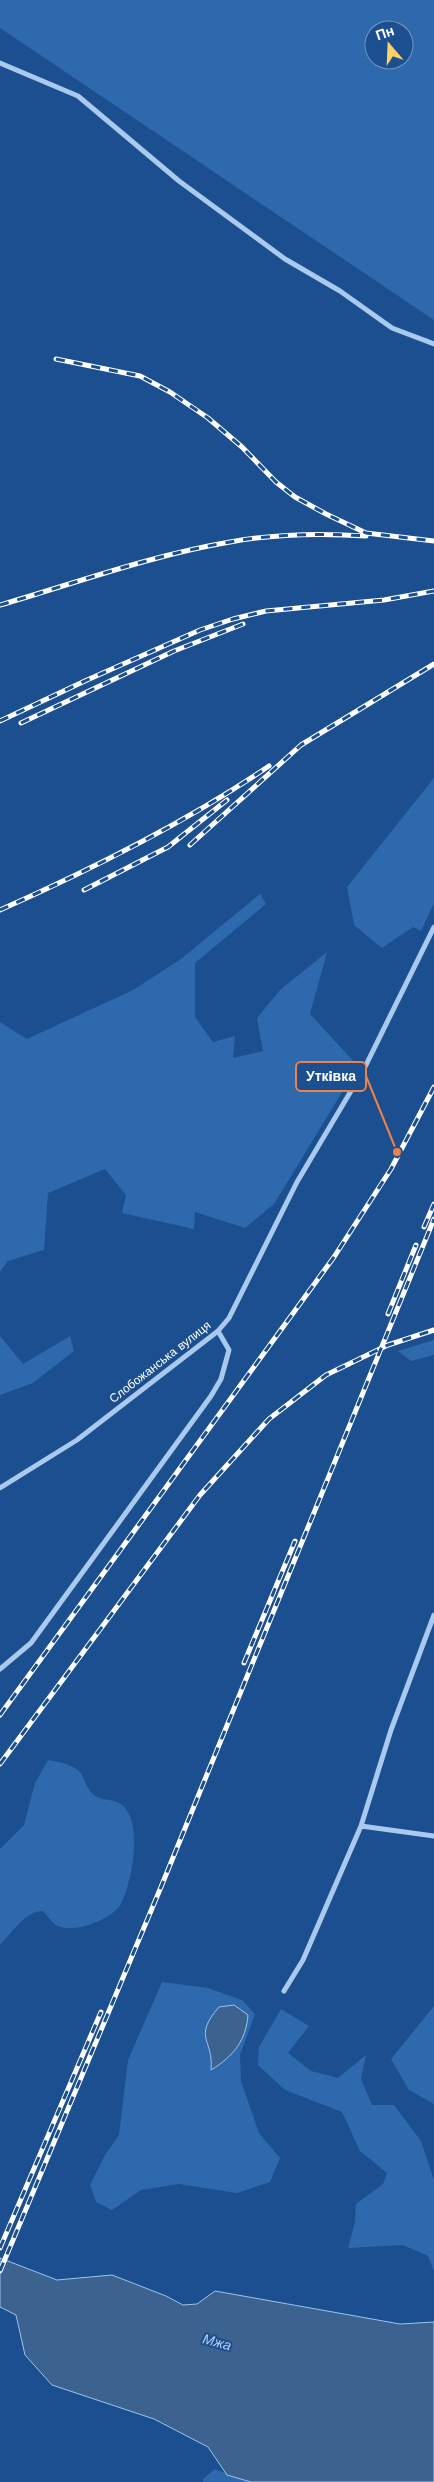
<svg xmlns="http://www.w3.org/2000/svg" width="434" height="2482" font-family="'Work Sans',sans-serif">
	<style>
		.green { fill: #2e69ad; fill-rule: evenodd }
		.water { fill: #3c6290; stroke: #9cc4f0 }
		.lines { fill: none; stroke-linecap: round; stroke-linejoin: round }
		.minor { stroke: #a9c9ee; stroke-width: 5 }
		.rail-casing { stroke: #fff; stroke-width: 5 }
		.rail { stroke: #1b4f8f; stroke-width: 3; stroke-dasharray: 9; stroke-linecap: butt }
		.labels { text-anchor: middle; stroke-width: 4; stroke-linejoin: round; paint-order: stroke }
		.street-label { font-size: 12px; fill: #fff; stroke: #1b4f8f }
		.water-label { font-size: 14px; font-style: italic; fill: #b5d3f5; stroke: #1b4f8f }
		.leader { fill: none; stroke: #ee8249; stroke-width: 2 }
		.callout-dot { fill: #ee8249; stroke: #1b4f8f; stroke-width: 2 }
		.callout { fill: #1b4f8f; stroke: #ee8249; stroke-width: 2 }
		.callout-label { font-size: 14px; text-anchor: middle; font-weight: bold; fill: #fff }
	</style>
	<rect width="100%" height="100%" fill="#1b4f8f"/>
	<path class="green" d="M0 0H434V320L0 28ZM374 30H404V60H374Z
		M434 778V903L421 931 413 927 382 948 354 925 347 887Z
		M260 894 266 904 195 963V1017L213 1042 235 1036 233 1058 263 1051 257 1018 280 990 327 952 310 1014 358 1066 274 1204 245 1228 195 1212 194 1229 122 1213 126 1195 105 1169 48 1193 44 1250 8 1261 0 1272V1022L27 1039 133 990 181 959Z
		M0 1336 23 1364 70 1336 74 1351 33 1383 0 1395Z
		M434 1340V1355L411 1361 398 1351Z
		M48 1760C59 1762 77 1765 82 1775 86 1783 87 1789 94 1795 103 1802 116 1797 125 1808 142 1827 132 1882 121 1904 113 1919 72 1935 56 1925 51 1922 47 1915 43 1911 25 1911 12 1933 0 1945V1849L24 1825 35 1783Z
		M162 1982 208 1988 242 2000 255 2014 240 2055 241 2081 259 2133 280 2158 270 2182 237 2193 179 2184 141 2190 112 2210 96 2202 90 2185 105 2155 119 2135 128 2060Z
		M434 2006V2104L409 2090 391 2059Z
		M281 2009 309 2026 288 2053 311 2071 338 2078 366 2055 361 2079 372 2105H394L421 2141 434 2180V2271L428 2256 403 2245 348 2248 355 2222 356 2204 383 2184 387 2173 360 2151 342 2112 285 2090 258 2065 259 2047Z
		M215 2469 250 2482H203V2479Z"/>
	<path class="water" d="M234 2005 248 2015C246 2040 234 2056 211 2070 214 2039 192 2038 219 2007Z
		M0 2258 57 2280 112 2275 166 2296 183 2305 197 2304 215 2291 400 2324 434 2322V2482H251L227 2475 208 2447 154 2419 52 2385 25 2355 16 2315 0 2307Z"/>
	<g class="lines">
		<path class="minor" d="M0 63 78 96 179 181 285 259 340 291 392 328 434 344
			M0 1488 77 1440 218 1331 229 1318 297 1182 364 1069 434 927
			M0 1669 31 1643 211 1396 221 1379 229 1350 218 1331
			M361 1826 434 1836
			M284 1991 303 1960 361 1826 391 1730 434 1615"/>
		<defs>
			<path id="rail" d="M56 359 140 376 170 392 208 418 242 447 276 482 295 497 326 514 366 533 434 541
				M0 605C76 583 152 555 230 542 274 534 322 533 366 536
				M0 721 87 680 200 630 233 619 266 611 384 600 434 591
				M21 723 174 651 243 624
				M190 845 301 745 434 664
				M84 890 168 847 227 800
				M0 910C92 869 185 823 269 766
				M424 1227 434 1204
				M388 1314 416 1245
				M244 1663 295 1541
				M0 1715 334 1257 391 1169 434 1087
				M0 1764 200 1495 269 1419 326 1375 388 1345 434 1330
				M0 2248 101 2012
				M0 2271 161 1887 434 1219"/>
		</defs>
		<use href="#rail" class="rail-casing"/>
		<use href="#rail" class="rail"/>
	</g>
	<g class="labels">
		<g class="street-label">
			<text transform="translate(160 1362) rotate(-38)" y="4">Слобожанська вулиця</text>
		</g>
		<g class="water-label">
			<text transform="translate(217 2342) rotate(15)" y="5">Мжа</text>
		</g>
	</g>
	<path class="leader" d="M397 1152L366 1076"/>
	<circle class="callout-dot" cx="397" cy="1152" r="5"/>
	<rect class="callout" x="296" y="1062" width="70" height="29" rx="5"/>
	<g class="callout-label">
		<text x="331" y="1081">Уткiвка</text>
	</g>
	<g transform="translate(389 45) rotate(341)"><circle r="24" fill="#1b4f8f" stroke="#7695bc"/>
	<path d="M0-4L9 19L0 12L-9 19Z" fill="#ffd166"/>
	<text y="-8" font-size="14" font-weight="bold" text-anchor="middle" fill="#ffffff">Пн</text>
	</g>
</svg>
